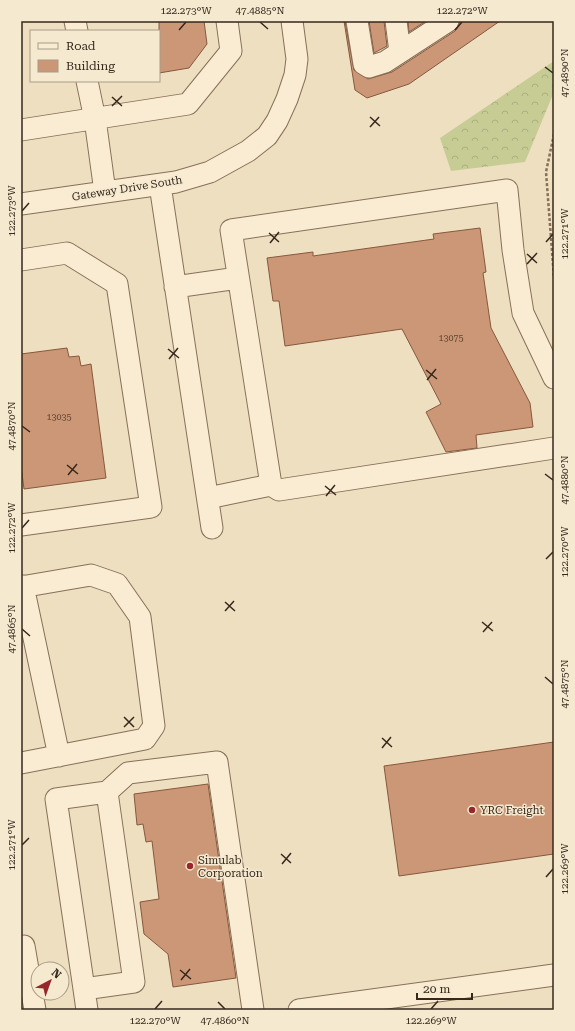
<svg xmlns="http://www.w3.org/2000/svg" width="575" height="1031" font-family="'Roboto Serif',serif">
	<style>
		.forest { fill: url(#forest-crowns) }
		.building { fill: #cc9776; stroke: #86583e }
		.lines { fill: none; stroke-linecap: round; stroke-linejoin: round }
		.minor-casing { stroke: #877058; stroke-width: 23 }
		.path { stroke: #877058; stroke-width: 2.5; stroke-dasharray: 3 2; stroke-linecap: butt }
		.minor { stroke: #f9ecd3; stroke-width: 21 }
		.ticks { fill: none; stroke: #36281c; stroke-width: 1.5 }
		.poi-dot { fill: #96282c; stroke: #f5e9d0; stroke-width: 1.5 }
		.labels { text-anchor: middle; stroke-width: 3; stroke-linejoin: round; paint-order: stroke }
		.number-label { font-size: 9px; fill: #5c4432 }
		.street-label { font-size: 11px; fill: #36281c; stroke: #f5e9d0 }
		.poi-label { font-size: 11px; fill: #36281c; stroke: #f5e9d0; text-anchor: start }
		.neatline { fill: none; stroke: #36281c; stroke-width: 1.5 }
		.ticks-label { font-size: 10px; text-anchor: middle; fill: #36281c }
	</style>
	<defs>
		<pattern id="forest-crowns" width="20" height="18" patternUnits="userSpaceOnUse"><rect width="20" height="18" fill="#c7cc94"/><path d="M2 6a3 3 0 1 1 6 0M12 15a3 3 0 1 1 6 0" fill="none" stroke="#acaf7f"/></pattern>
	</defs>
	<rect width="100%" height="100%" fill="#eedfc0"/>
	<path class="forest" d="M554 61V92L525 162 451 171 440 138Z"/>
	<path class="building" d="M159 21H204L207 44 189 68 159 73Z
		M344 21H345L354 70 368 79 392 72 455 31 458 27 460 21H500L409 84 367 98 355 90Z
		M369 21H384L387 46 374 53Z
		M408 21H426L409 32Z
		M480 228 486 272 483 273 491 328 530 403 533 427 476 435 477 448 446 452 426 412 441 404 402 329 285 346 279 301H273L267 258 313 252V256L434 239 433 234Z
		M67 348 69 357 79 356 81 366 91 364 106 478 24 489 21 466V354Z
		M554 742V854L399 876 384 766Z
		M208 784 236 978 173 987 168 954 144 934 140 902 159 899 152 841 146 842 143 824 137 825 134 794Z"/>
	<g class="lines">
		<defs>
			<path id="minor" d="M75 21 77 31
				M357 21 364 64 369 67 385 62 448 21
				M396 21 400 52
				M87 81 95 119 105 192
				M21 130 188 104 231 51 227 21
				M160 185 212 528
				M21 204 176 182 210 172 248 151 267 136 277 121 287 99 295 75 297 59 292 21
				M21 260 67 253 117 284 151 507 21 525
				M175 287 238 278
				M271 485 231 230 507 190 513 250 523 313 554 378
				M208 498 271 485 279 490 554 448
				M23 586 59 756
				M21 587 91 575 117 584 140 617 154 726 145 739 21 763
				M107 792 128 773 217 762 253 1010
				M24 946 35 1010
				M84 989 134 982 107 792 56 799 84 989 87 1010
				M299 1010 554 975"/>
		</defs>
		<use href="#minor" class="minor-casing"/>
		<path class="path" d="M554 134 546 172 554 278"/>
		<use href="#minor" class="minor"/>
	</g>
	<path class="ticks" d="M260 22 268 29M179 30 186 22M455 30 462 22M545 67 553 73M112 97 122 106M112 106 122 96M370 117 380 126M370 127 379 117M22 211 29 203M269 233 279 242M546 242 553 234M270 243 279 232M527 254 537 263M527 264 537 253M168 349 179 358M169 359 178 348M426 370 437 379M427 380 436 369M22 426 30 432M67 465 78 474M545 474 553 480M68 475 77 464M325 486 336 495M326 496 335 485M22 528 29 520M546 559 553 552M225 602 235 611M225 611 234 601M482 622 493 631M22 629 30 636M483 632 492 622M545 677 553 684M124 717 134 727M124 727 134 717M382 738 392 747M382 748 391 737M22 845 29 838M281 854 291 863M282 864 291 853M546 877 553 869M180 970 191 979M181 980 190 969M218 1002 225 1009M155 1009 162 1001M431 1009 438 1001"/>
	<g class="poi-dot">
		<circle cx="472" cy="810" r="4"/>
		<circle cx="190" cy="866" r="4"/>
	</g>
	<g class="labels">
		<g class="number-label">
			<text x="451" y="341">13075</text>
			<text x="59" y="420">13035</text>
		</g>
		<g class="street-label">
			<text transform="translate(127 188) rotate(-9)" y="4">Gateway Drive South</text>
		</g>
		<g class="poi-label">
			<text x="480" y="814">YRC Freight</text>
			<text x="198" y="864">Simulab<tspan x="198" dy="13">Corporation</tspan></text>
		</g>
	</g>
	<rect width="575" height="1031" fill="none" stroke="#f5e9d0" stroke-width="44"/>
	<rect x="30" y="30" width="130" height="52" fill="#f5e9d0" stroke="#a99c88"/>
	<rect x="38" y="43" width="20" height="6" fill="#f9ecd3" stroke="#a99c88"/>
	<text x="66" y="50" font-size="12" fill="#36281c">Road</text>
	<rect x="38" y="60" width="20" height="12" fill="#cc9776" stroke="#a99c88"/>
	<text x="66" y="70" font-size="12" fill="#36281c">Building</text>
	<g transform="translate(50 981) rotate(41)"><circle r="19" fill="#f5e9d0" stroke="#a99c88"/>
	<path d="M0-3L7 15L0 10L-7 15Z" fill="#96282c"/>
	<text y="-6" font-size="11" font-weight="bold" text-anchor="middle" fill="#36281c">N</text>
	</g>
	<path d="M417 993v6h55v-6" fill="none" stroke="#36281c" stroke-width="2"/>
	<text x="423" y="993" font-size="12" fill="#36281c" stroke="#f5e9d0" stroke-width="3" paint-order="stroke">20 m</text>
	<rect x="22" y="22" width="531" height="987" class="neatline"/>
	<g class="ticks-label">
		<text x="186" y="14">122.273°W</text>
		<text x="260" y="14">47.4885°N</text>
		<text x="462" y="14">122.272°W</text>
		<text transform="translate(564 73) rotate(-90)" y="4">47.4890°N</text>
		<text transform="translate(11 211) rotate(-90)" y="4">122.273°W</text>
		<text transform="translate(564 234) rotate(-90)" y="4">122.271°W</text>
		<text transform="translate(11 426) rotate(-90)" y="4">47.4870°N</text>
		<text transform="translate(564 480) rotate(-90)" y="4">47.4880°N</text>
		<text transform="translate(11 528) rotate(-90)" y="4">122.272°W</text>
		<text transform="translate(564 552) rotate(-90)" y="4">122.270°W</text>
		<text transform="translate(11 629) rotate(-90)" y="4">47.4865°N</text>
		<text transform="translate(564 684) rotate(-90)" y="4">47.4875°N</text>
		<text transform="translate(11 845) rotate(-90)" y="4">122.271°W</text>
		<text transform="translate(564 869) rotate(-90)" y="4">122.269°W</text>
		<text x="155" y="1024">122.270°W</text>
		<text x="225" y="1024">47.4860°N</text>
		<text x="431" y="1024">122.269°W</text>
	</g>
</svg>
